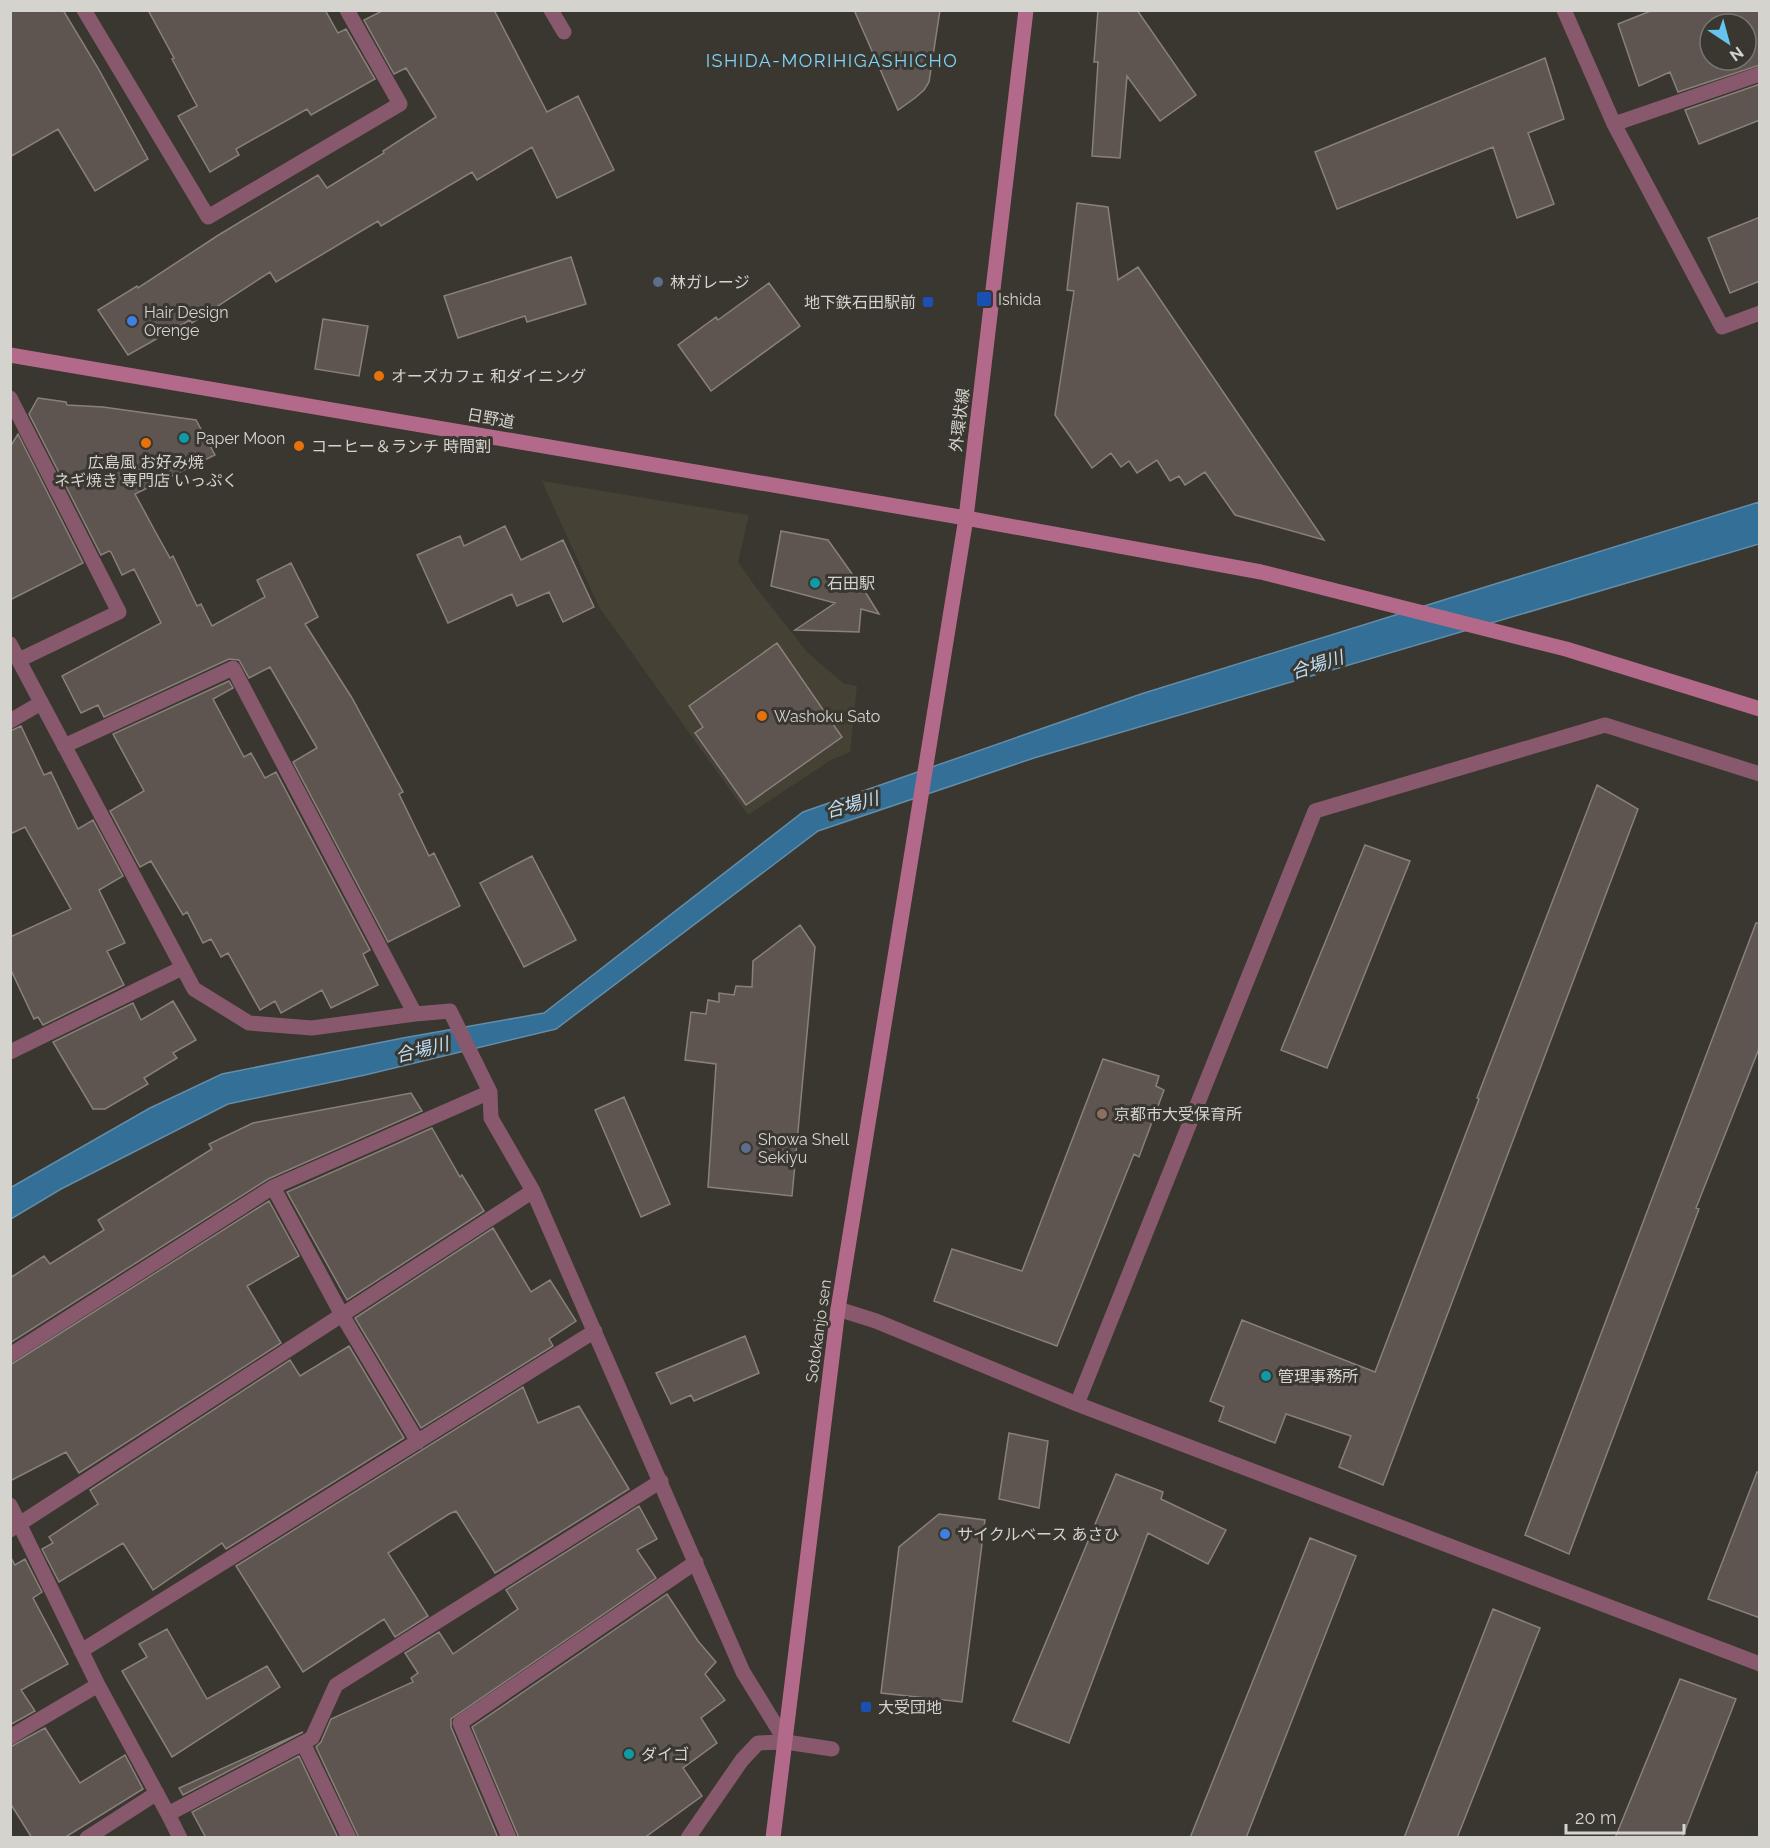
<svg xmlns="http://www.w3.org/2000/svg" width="1770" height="1848" font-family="Raleway,'Noto Sans JP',sans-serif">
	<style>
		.built { fill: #454134 }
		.water { fill: #336f97; stroke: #638da8; stroke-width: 1.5 }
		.building { fill: #5e5551; stroke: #89807b; stroke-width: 1.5; fill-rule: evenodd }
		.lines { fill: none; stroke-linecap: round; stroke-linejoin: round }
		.lane { stroke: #88596d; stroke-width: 15 }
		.street { stroke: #88596d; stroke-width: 15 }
		.secondary { stroke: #b36a8a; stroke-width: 15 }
		.service-dot { fill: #5c6f8a; stroke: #39372f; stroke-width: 2 }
		.transit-dot { fill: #1a4fb4; stroke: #39372f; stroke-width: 2 }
		.shop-dot { fill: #3f7fe0; stroke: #39372f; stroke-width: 2 }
		.food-dot { fill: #e8710a; stroke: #39372f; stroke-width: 2 }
		.culture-dot { fill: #0f9aa8; stroke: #39372f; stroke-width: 2 }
		.education-dot { fill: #8d6e63; stroke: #39372f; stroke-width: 2 }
		.labels { text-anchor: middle; stroke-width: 6; stroke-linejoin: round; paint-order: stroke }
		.poi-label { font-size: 16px; fill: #d4d3ce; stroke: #39372f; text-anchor: start }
		.street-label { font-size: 16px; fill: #d4d3ce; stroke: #39372f }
		.neighbourhood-label { font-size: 18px; letter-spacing: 1.5px; fill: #7fd6fd; stroke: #39372f }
		.water-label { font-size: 18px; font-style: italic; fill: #c0e0f8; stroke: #39372f }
	</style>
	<rect width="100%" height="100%" fill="#39372f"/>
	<path class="built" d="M542 481 749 515 738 562 758 590 807 652 843 683 857 686 850 752 831 760 748 815 599 607Z"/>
	<path class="water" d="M1759 502V544L1034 758 818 831 556 1029 365 1075 228 1104 61 1189 11 1219 10 1188 150 1108 222 1074 403 1038 544 1013 803 812 1141 694Z"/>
	<path class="building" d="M10 10H63L98 68 148 159 95 191 58 129 10 157Z
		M148 10H325L338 33 346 29 375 79 311 115 307 109 236 149 239 155 210 172 178 116 197 106 172 59 174 58Z
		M384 10H494L547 112 578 96 614 170 557 198 532 147 477 180 472 172 381 226 378 221 276 282 270 272 192 323 190 320 128 355 98 310 137 286 138 288 217 236 318 175 327 188 384 153 383 151 436 117 406 68 394 74 364 20Z
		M854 10H940L929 82 924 90 915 98 898 110Z
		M1098 10H1137L1196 95 1160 121 1127 76 1120 158 1092 156 1098 62H1094Z
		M1653 10H1760V65L1678 92 1670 72 1639 86 1618 24ZM1710 24H1746V60H1710Z
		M1545 58 1564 119 1528 133 1554 204 1517 218 1493 147 1337 209 1315 152Z
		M1760 84V120L1699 144 1685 110Z
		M1077 203 1108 207 1118 280 1138 267 1324 540 1235 515 1205 472 1185 485 1179 476 1170 481 1157 460 1137 473 1129 461 1121 467 1111 453 1092 468 1055 415 1074 291 1067 290Z
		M1760 217V281L1730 293 1708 238Z
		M571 257 586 304 527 322 525 316 458 338 444 296Z
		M769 283 800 326 711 391 678 345 716 317 718 320Z
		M323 319 368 326 359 376 315 369Z
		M38 398 66 402 67 405 103 407 196 420 215 455 135 494 155 531 170 558 173 556 197 606 201 604 212 626 265 597 257 580 291 563 318 617 305 624 352 698 403 792 399 794 429 856 434 853 460 906 388 942 293 762 317 748 270 667 249 678 239 660 229 659 104 717 98 705 81 713 62 676 161 623 134 569 122 575 111 552 109 551 101 555 29 414Z
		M18 434 83 563 10 600V447Z
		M505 526 521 560 563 540 594 607 563 622 549 592 517 606 512 594 448 623 417 555 460 536 464 546Z
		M781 531 828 540 860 585 865 582 864 590 879 614 861 609 859 632 795 630 835 603 771 586Z
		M777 643 842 737 746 805 695 733 703 727 689 706Z
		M229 681 233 688 213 699 244 757 251 753 265 778 276 772 370 950 363 954 378 985 331 1008 322 990 281 1013 275 1001 260 1010 228 953 221 957 211 939 203 943 187 912 183 915 151 861 140 867 110 811 144 791 113 734Z
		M21 726 44 775 51 772 78 829 93 820 123 876 99 890 125 943 107 951 124 985 43 1025 38 1017 34 1019 10 968V937L71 909 25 827 10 834V731Z
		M1597 785 1638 809 1383 1485 1339 1467 1351 1436 1286 1414 1275 1443 1219 1421 1224 1407 1210 1401 1242 1320 1375 1372 1479 1099 1477 1098Z
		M1365 845 1410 861 1327 1068 1281 1050Z
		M532 856 576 940 524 967 480 883Z
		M1756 923H1760V1046L1696 1208 1699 1209 1569 1554 1525 1535Z
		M800 925 815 947 792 1196 708 1187 716 1064 685 1060 691 1012 706 1014 708 1000 719 1002V993L734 995 736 986 752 987 753 961Z
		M173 1001 196 1040 173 1053 177 1058 144 1078 148 1084 105 1109H93L53 1042 133 1003 141 1020Z
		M1103 1059 1159 1076 1156 1086 1164 1090 1139 1157 1134 1154 1057 1346 934 1301 952 1249 1022 1271Z
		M411 1093 422 1111 268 1179 10 1343V1278L44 1256 50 1264 104 1230 98 1220 212 1149 209 1144 253 1123Z
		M624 1097 670 1204 641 1217 595 1110Z
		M432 1128 460 1177 462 1175 484 1211 347 1300 287 1192Z
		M269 1201 299 1256 247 1286 281 1343 79 1473 66 1452 10 1481V1365Z
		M493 1228 531 1292 550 1280 576 1321 549 1339 553 1346 421 1428 355 1318Z
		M745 1336 759 1373 694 1401 691 1395 671 1404 656 1373Z
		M349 1346 404 1438 226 1549 222 1543 153 1590 123 1543 59 1582 42 1549 53 1543 49 1537 98 1504 90 1490 290 1360 300 1376Z
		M523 1387 538 1423 579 1406 629 1489 495 1573 456 1511 449 1514 388 1553 428 1616 395 1637 384 1619 303 1672 236 1566Z
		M1009 1433 1048 1441 1039 1508 999 1499Z
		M1757 1472H1760V1618L1708 1599Z
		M1116 1474 1163 1492 1161 1499 1226 1530 1208 1564 1148 1533 1069 1743 1013 1721Z
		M639 1506 657 1539 637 1550 656 1578 451 1719V1727L498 1838H359L316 1747 321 1742 331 1719 413 1682 411 1678 418 1673 405 1653 439 1632 453 1654 518 1609 506 1590Z
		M939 1514 985 1520 962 1702 881 1693 899 1547Z
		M1310 1538 1356 1556 1246 1838H1190Z
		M10 1556 15 1565 25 1559 42 1592 33 1598 68 1664 21 1690 35 1711 10 1725Z
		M667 1594 698 1641 716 1662 705 1674 725 1700 701 1718 717 1743 683 1768 702 1796 644 1838H519L472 1727Z
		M1493 1609 1540 1628 1457 1838H1404Z
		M167 1629 207 1699 267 1666 280 1687 172 1757 122 1671 147 1657 139 1644Z
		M1680 1679 1736 1699 1682 1838H1615Z
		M45 1728 80 1783 125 1755 143 1789 64 1838H32L10 1803V1747Z
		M303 1732 183 1795 179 1788Z
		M299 1756 338 1838H206L192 1812Z"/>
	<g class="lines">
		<path class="lane" d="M303 1743 312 1738 336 1685 661 1481"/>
		<path class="street" d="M84 10 208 217 400 104 347 10
			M551 10 564 32
			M1564 10 1614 124 1722 327 1760 313
			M1614 124 1760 74
			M10 398 119 612 19 660
			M10 644 194 989 249 1023 312 1028 415 1014 450 1011 490 1092 491 1118 533 1191 743 1672 786 1742
			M10 721 41 703
			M64 746 233 668 415 1014
			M10 1052 182 968
			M273 1187 342 1315 418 1442
			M838 1309 876 1321 1077 1404 1760 1664
			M10 1355 273 1187 490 1092
			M1077 1404 1315 811 1605 725 1760 774
			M10 1505 98 1685 168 1814 303 1743 349 1838
			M10 1530 533 1191
			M81 1651 595 1331
			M10 1737 98 1685
			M168 1814 180 1838
			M87 1838 157 1793
			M509 1838 460 1723 696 1562
			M688 1838 742 1760 758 1743 786 1742 832 1749"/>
		<path class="secondary" d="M10 355 966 518 1261 572 1566 649 1760 709
			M773 1838 838 1309 966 518 1026 10"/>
	</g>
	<g class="service-dot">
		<circle cx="658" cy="282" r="6"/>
		<circle cx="746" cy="1148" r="6"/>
	</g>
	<g class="transit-dot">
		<rect x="976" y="291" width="16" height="16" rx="3"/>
		<rect x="922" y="296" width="12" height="12" rx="3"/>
		<rect x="860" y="1701" width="12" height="12" rx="3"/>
	</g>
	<g class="shop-dot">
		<circle cx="132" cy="321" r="6"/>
		<circle cx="945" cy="1534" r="6"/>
	</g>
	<g class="food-dot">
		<circle cx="379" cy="376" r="6"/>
		<circle cx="146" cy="443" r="6"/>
		<circle cx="299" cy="446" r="6"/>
		<circle cx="762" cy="716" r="6"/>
	</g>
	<g class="culture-dot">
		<circle cx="184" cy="438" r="6"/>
		<circle cx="815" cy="583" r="6"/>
		<circle cx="1266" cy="1376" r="6"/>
		<circle cx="629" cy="1754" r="6"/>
	</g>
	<circle class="education-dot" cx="1102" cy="1114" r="6"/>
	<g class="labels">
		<g class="poi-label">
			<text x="670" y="288">林ガレージ</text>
			<text x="998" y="305">Ishida</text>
			<text x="916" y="308" text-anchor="end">地下鉄石田駅前</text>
			<text x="144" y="318">Hair Design<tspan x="144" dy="18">Orenge</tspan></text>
			<text x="391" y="382">オーズカフェ 和ダイニング</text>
			<text x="196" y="444">Paper Moon</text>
			<text x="311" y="452">コーヒー＆ランチ 時間割</text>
			<text x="146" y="468" text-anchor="middle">広島風 お好み焼<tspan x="146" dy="18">ネギ焼き 専門店 いっぷく</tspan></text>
			<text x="827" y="589">石田駅</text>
			<text x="774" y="722">Washoku Sato</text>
			<text x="1114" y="1120">京都市大受保育所</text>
			<text x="758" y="1145">Showa Shell<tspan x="758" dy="18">Sekiyu</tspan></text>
			<text x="1278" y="1382">管理事務所</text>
			<text x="957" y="1540">サイクルベース あさひ</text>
			<text x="878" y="1713">大受団地</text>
			<text x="641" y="1760">ダイゴ</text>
		</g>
		<g class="street-label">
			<text transform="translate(491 418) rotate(10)" y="6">日野道</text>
			<text transform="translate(959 420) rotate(-83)" y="6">外環状線</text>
			<text transform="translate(818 1331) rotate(-82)" y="6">Sotokanjo sen</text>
		</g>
		<g class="neighbourhood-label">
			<text x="832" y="67">ISHIDA-MORIHIGASHICHO</text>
		</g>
		<g class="water-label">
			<text transform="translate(1317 665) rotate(-18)" y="6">合場川</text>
			<text transform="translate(852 805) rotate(-15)" y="6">合場川</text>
			<text transform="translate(422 1050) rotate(-14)" y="6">合場川</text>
		</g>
	</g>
	<rect width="1770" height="1848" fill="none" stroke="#d4d3ce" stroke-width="24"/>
	<g transform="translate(1728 42) rotate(144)"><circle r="28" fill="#39372f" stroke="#77756f" stroke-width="1.5"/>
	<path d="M0-4.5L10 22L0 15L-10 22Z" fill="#65c5ee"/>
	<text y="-9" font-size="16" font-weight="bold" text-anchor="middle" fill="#d4d3ce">N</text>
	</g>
	<path d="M1566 1824v9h118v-9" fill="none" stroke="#d4d3ce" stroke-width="3"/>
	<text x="1575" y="1824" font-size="18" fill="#d4d3ce" stroke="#39372f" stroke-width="4.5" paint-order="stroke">20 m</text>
</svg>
